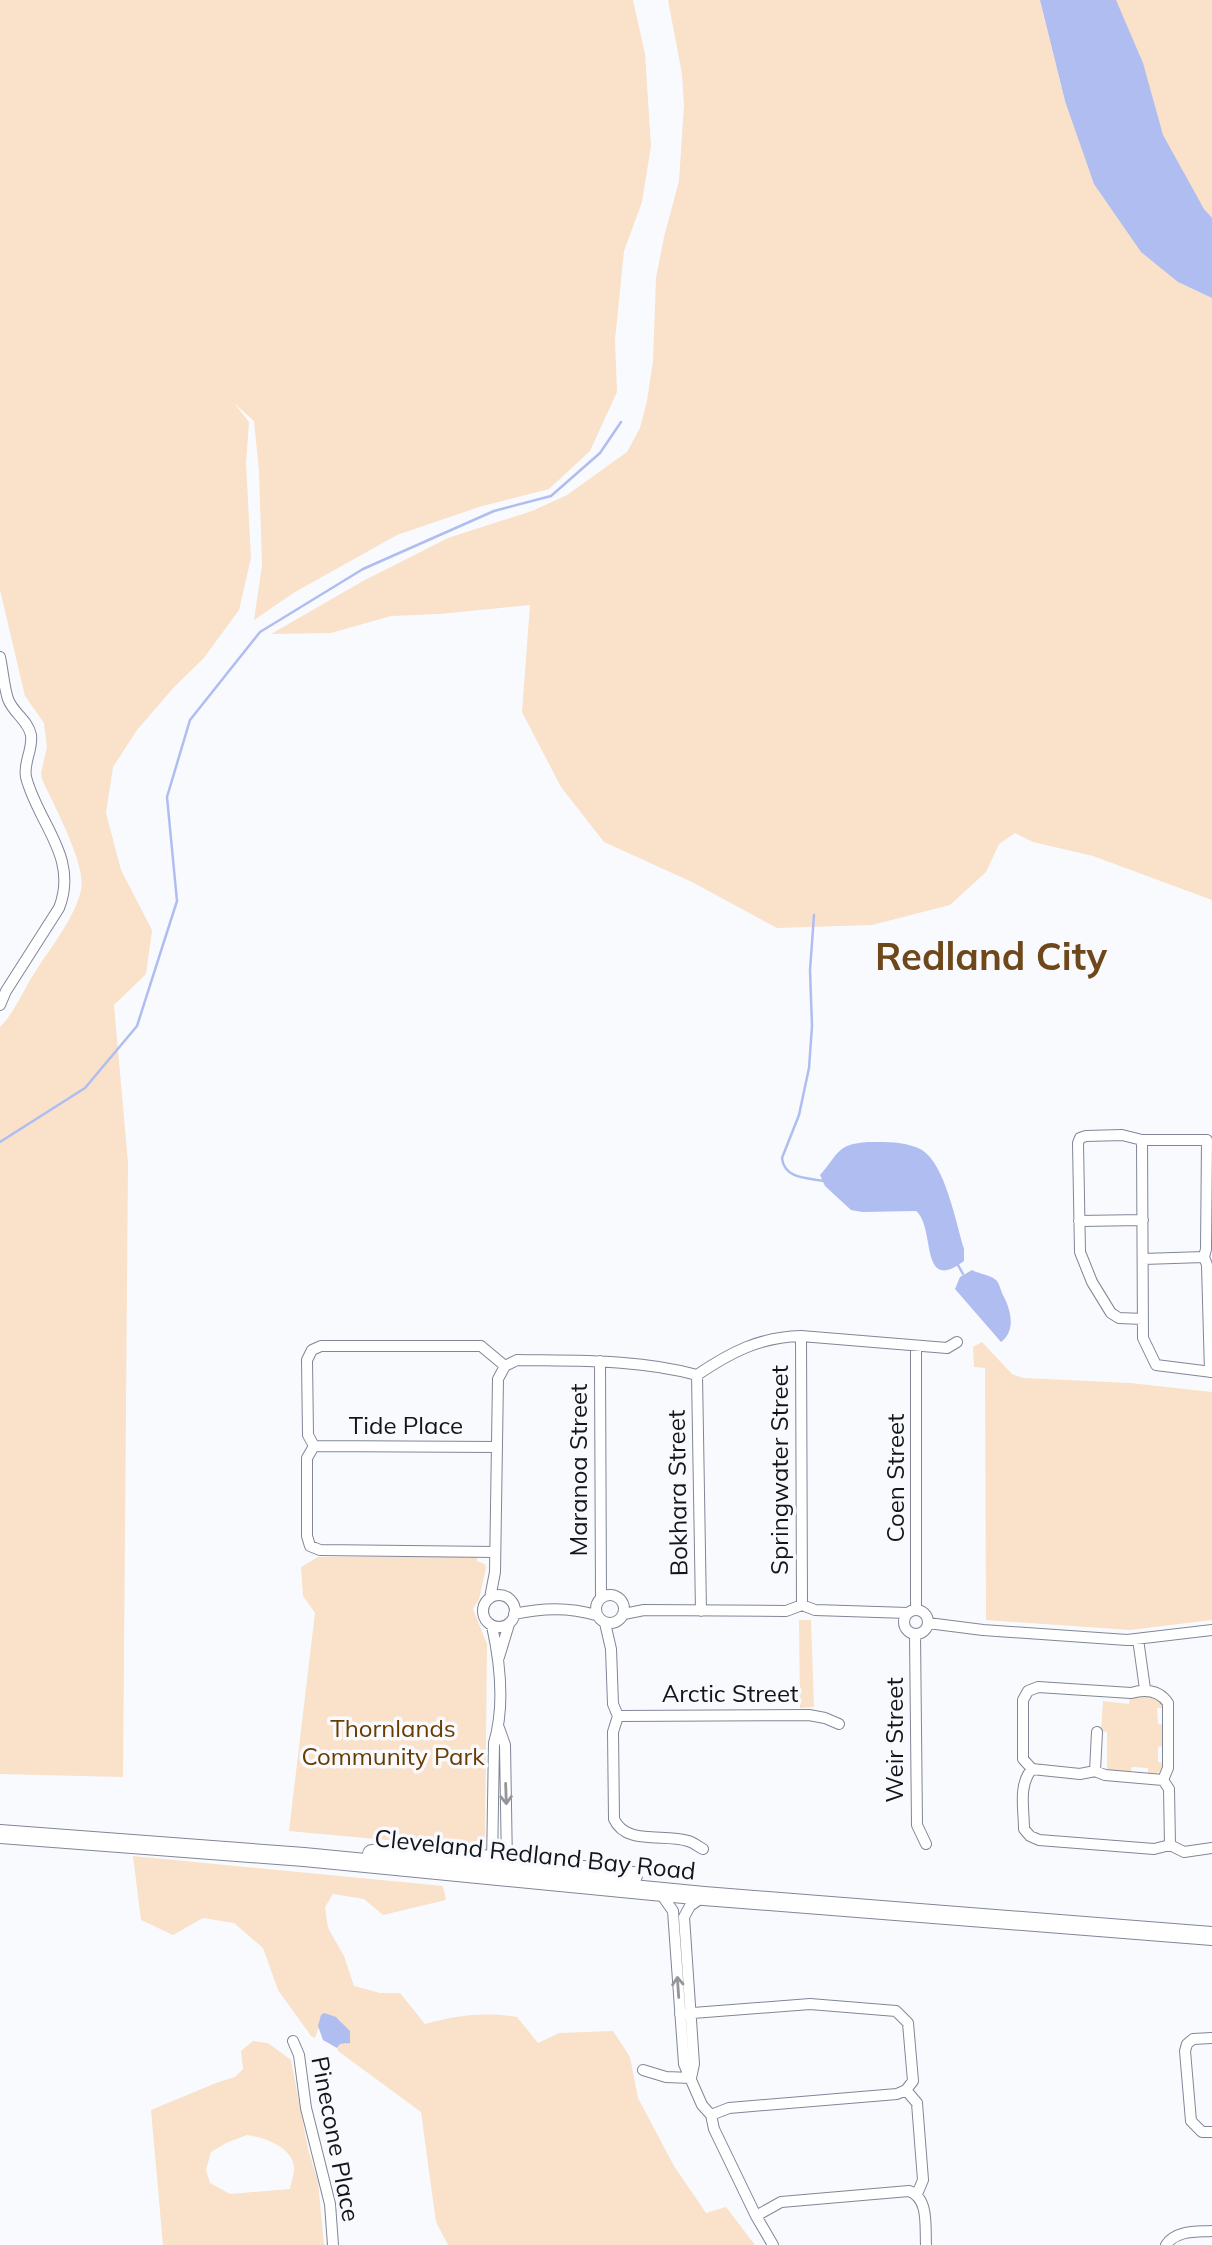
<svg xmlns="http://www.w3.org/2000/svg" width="1212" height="2245" font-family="Mulish,sans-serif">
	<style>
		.green { fill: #f9e1ca; fill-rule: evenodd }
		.water { fill: #b0bdf0 }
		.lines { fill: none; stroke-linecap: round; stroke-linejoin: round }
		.stream { stroke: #b0bdf0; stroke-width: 2.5 }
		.minor-casing { stroke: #818697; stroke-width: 12 }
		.trunk-casing { stroke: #818697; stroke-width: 20 }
		.minor { stroke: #fff; stroke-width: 10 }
		.trunk { stroke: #fff; stroke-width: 18 }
		.oneway { stroke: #959699 }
		.labels { text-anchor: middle; stroke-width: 7; stroke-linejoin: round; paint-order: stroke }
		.street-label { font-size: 24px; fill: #13151c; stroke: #f9fafe }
		.park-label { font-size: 24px; fill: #693c00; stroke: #f9fafe }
		.town-label { font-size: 38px; font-weight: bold; fill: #6e471a; stroke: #f9fafe }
	</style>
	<rect width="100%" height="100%" fill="#f9fafe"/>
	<path class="green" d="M0 0H633L645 54 651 146 642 202 624 251 615 340 617 392 590 451 549 489 479 507 397 535 295 592 254 620 262 565 259 471 254 421 234 403 249 422 246 463 251 558 239 610 203 659 175 686 137 730 113 767 106 813 121 870 152 930 146 974 114 1005 128 1163 123 1777 0 1774V1027C16 1011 24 988 37 969 53 944 74 919 81 890 87 865 53 804 42 779L41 773 47 747 44 723 25 696 0 590Z
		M668 0H1040L1065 101 1178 282 1212 298V900L1093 856 1033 842 1015 833 999 844 986 872 950 905 872 925 777 928 692 882 604 842 561 787 522 712 530 605 439 614 391 616 331 633 271 634 363 581 448 538 532 511 567 495 627 452 640 428 647 401 653 361 656 278 664 237 679 181 684 105 682 74Z
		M1104 0H1212V220L1151 133Z
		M982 1342 1012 1374 1023 1378 1130 1383 1212 1392V1620L1130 1630 986 1620 985 1368 974 1367 973 1347Z
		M477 1556V1561L485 1564 486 1568 479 1599 473 1609 487 1644 485 1836 482 1842 473 1848 289 1831 315 1613 303 1596 301 1567 318 1557Z
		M799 1620H811L814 1707 800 1708Z
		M1145 1694C1153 1698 1162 1698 1164 1708H1157L1158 1724 1164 1725 1162 1732 1164 1746 1158 1747V1762L1164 1763 1161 1771 1154 1775 1148 1774V1768L1132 1767 1130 1773 1107 1771V1732L1101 1731 1103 1701 1129 1704 1130 1697Z
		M133 1856 443 1886 446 1900 383 1915 364 1899 333 1894 325 1907 328 1928 344 1956 354 1986 380 1993H400L425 2024C459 2015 482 2012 517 2017L538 2043 559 2033 613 2031 630 2057 638 2098 674 2166 706 2213 726 2207 755 2245H448L436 2222 421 2112 338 2051 337 2048 340 2044H346V2029L340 2020H321L315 2038 311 2036 278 1990 263 1948 234 1923 203 1918 173 1935 141 1920Z
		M253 2041 268 2043 291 2060 308 2149 318 2182 324 2245H163L151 2110 216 2083 235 2077 243 2069 241 2051ZM247 2135C263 2137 291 2146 294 2166 295 2172 291 2183 290 2189L230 2194 210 2183 206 2170 211 2152 226 2143Z"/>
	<path class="water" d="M1040 0H1116L1143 63 1163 135 1204 209 1212 218V298L1178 282 1141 252 1094 184 1065 101Z
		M868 1142C885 1142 906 1141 922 1150 945 1164 956 1223 964 1249V1261C919 1295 936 1227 916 1211L862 1212 851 1210 825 1186 820 1175C839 1154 836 1144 868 1142Z
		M972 1270C979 1274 992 1275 997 1281 1000 1285 1001 1292 1004 1297 1011 1311 1016 1331 1001 1342L955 1289 960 1277Z
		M324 2013 336 2017 350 2031V2043L340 2044 337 2048 323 2040 318 2026 321 2015Z"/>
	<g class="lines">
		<path class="stream" d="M814 915 810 970 812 1026 809 1068 799 1115 782 1158C784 1179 808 1178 824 1181
			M0 1142 85 1088 137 1026 177 901 167 797 190 720 260 632 363 569 494 511 551 496 600 453 621 422
			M958 1265 963 1274"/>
		<defs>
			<path id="minor" d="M0 657C3 671 4 687 8 699 13 713 28 720 31 735 33 750 23 763 26 777 38 824 79 857 59 908L6 991 0 1005
				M1142 1140 1143 1338 1156 1365 1212 1372
				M1079 1221 1143 1220
				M1143 1259 1204 1257
				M1143 1319 1119 1318 1111 1313 1092 1282 1080 1252 1078 1143 1080 1138 1086 1136 1122 1135 1142 1140H1207L1206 1249 1204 1257 1207 1265 1210 1372
				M801 1336 802 1605
				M600 1361 601 1598
				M697 1375 701 1611
				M314 1446 497 1447
				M495 1552 320 1550 310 1546 307 1536V1458L314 1446 308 1435 307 1360 312 1350 321 1346H481L505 1366
				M596 1609a14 14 0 1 1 28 0a14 14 0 1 1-28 0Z
				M483 1611a16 16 0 1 1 32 0a16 16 0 1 1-32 0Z
				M490 1598 495 1572 498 1379 505 1366 517 1360C577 1361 639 1359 697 1375 731 1352 760 1337 801 1336L947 1348 957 1342
				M916 1610V1346
				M904 1622a12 12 0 1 1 24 0a12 12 0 1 1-24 0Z
				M514 1614C541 1608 570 1607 596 1615
				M624 1614 644 1610 786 1611 802 1605 815 1610 908 1613
				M605 1623 611 1649 613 1704 618 1716 613 1732 614 1819C626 1846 665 1833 688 1841 693 1842 699 1847 703 1849
				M928 1623 983 1630 1127 1640 1212 1630
				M915 1634 917 1825 926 1844
				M1138 1639 1145 1689
				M499 1657 509 1624
				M1038 1687 1131 1693C1145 1689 1159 1690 1168 1703V1768L1163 1780 1105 1775 1095 1771 1080 1774 1032 1769 1023 1759V1700L1028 1691Z
				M618 1716 809 1715 825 1718 839 1724
				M499 1728 505 1745 507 1865
				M1032 1769C1018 1785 1024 1809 1024 1829L1030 1836 1039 1840 1154 1849 1170 1845 1169 1789 1163 1780
				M1095 1771 1097 1732
				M1170 1845 1184 1852 1212 1848
				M492 1864 494 1743C505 1706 500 1662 492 1626
				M661 1894 673 1911 684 2064 702 2105 711 2115 714 2129 756 2216 773 2245
				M680 2014 810 2004 896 2011 908 2023 913 2081 906 2090 897 2094 729 2108 711 2115
				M1212 2038 1193 2039 1187 2044 1185 2051 1191 2121 1202 2132H1212
				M293 2041 299 2055 306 2108 330 2204 333 2245
				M643 2070 666 2077 691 2078
				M691 2078 694 2064 684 1917 690 1906 704 1896
				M906 2090 917 2103 923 2180 917 2194
				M756 2216 781 2202 909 2191C929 2198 925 2226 926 2245
				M1166 2245C1176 2230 1196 2232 1212 2231"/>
			<path id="trunk" d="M0 1834 304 1857 704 1896 1212 1936
				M372 1854 400 1853 507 1861 633 1876"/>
		</defs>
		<use href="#minor" class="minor-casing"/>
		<use href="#trunk" class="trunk-casing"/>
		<use href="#minor" class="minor"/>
		<use href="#trunk" class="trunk"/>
	</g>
	<defs><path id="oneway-shaft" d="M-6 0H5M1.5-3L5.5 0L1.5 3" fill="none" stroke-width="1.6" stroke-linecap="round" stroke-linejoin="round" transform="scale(1.75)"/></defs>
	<g class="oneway">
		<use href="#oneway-shaft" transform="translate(506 1794) rotate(88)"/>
		<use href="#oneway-shaft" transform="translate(678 1987) rotate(-94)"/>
	</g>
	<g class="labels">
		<g class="street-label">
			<text x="406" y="1434">Tide Place</text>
			<text transform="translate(579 1470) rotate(-90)" y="8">Maranoa Street</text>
			<text transform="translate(780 1470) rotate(-90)" y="8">Springwater Street</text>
			<text transform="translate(896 1478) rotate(-90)" y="8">Coen Street</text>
			<text transform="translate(678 1493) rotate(-91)" y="8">Bokhara Street</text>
			<text x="730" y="1702">Arctic Street</text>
			<text transform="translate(895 1740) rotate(-90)" y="8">Weir Street</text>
			<text transform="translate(535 1855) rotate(6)" y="8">Cleveland Redland Bay Road</text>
			<text transform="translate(335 2139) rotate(79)" y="8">Pinecone Place</text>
		</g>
		<g class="park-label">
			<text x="393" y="1737">Thornlands<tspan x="393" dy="28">Community Park</tspan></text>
		</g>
		<g class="town-label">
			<text x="991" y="970">Redland City</text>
		</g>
	</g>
</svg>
